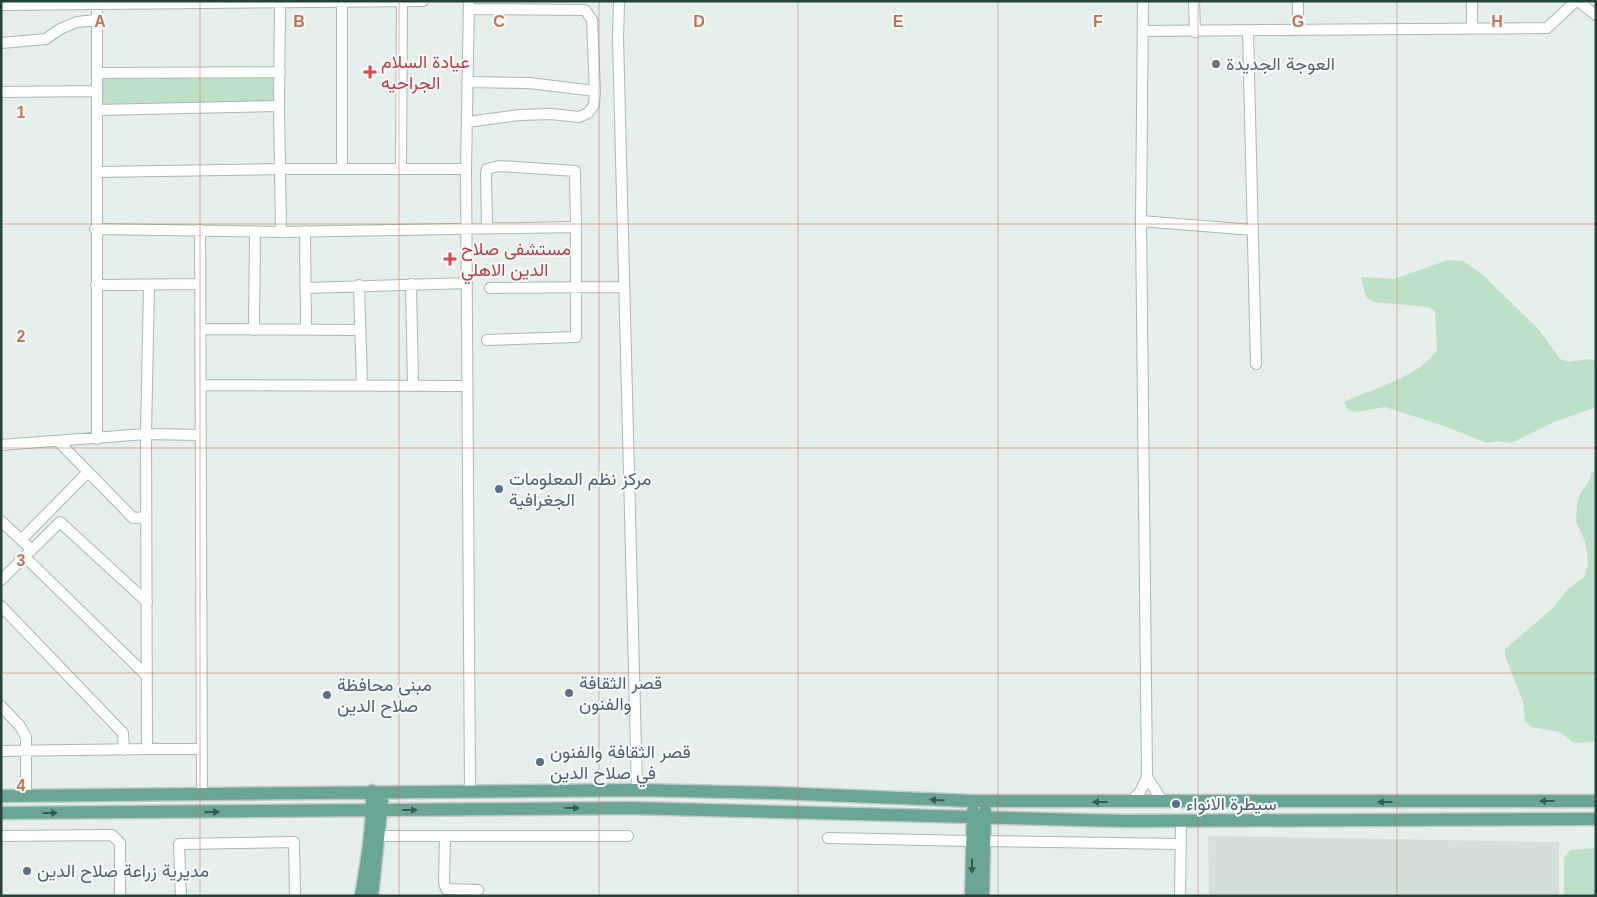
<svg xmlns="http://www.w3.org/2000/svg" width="1597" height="897" font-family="Arial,Vazirmatn,sans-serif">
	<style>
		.built { fill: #d4dfda }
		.green { fill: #bfe0c8 }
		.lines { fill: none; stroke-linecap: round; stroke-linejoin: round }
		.minor-casing { stroke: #a8b8b2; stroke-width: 12 }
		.major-casing { stroke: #c2cac8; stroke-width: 15 }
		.minor { stroke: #fff; stroke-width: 10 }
		.major { stroke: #6aa596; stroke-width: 12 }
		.oneway { fill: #365b51 }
		.grid { fill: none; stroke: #c07456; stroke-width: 1; stroke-opacity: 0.55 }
		.worship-dot { fill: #6b7280; stroke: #f7fbf9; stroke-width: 2 }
		.health-dot { fill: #e0444e; stroke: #f7fbf9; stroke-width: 2 }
		.service-dot { fill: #5c6f8a; stroke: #f7fbf9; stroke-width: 2 }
		.labels { text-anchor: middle; stroke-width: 4; stroke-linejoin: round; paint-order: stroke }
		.health-label { font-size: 18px; fill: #be3a42; stroke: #f7fbf9; text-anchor: start }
		.worship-label { font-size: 18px; fill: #5b616d; stroke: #f7fbf9; text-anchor: start }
		.service-label { font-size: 18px; fill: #4e5e75; stroke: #f7fbf9; text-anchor: start }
		.grid-label { font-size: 16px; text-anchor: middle; font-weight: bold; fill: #c07456; stroke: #f7fbf9; stroke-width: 4; stroke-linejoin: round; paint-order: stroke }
	</style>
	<rect width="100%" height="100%" fill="#e6efeb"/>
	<path class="built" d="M1208 836 1559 842V896H1209Z"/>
	<path class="green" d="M274 77V103L103 104 102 78Z
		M1448 260 1463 261 1482 274 1540 331 1560 359 1569 362 1590 359 1596 362V407L1554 422 1511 443 1497 441 1487 443 1444 426 1385 407 1355 412 1348 410 1344 402C1372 389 1421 376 1437 350L1435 311 1428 307 1374 302 1366 297 1361 277 1394 279Z
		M1596 470V742L1574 743 1560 732 1531 727 1525 721 1523 702 1505 656V649L1553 608 1567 590 1584 577 1588 565 1587 552 1585 541 1576 522 1577 504 1581 492 1590 480 1591 473Z
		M1596 848V896H1564V858L1570 850Z"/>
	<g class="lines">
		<defs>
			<path id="minor" d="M469 1 466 169 470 791
				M619 1 618 38 637 790
				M1194 1 1195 32
				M1298 1V30
				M1472 1V29
				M1578 1 1596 15
				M1 5 423 1
				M1144 31 1547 28 1576 1
				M1248 32 1256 364
				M1 43 46 39 60 29 77 22 97 20
				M97 73 280 72
				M467 82 529 83 595 91
				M1 92 97 91
				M97 110 279 106
				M467 122 519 115 551 114 579 117 588 113 594 105 595 91 592 20 585 10 469 9
				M342 169V1
				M401 169 402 1
				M98 172 280 169H466
				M1141 221 1253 230
				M487 228 486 174 487 169 499 166 575 171 576 227
				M95 229 281 232 279 106 280 3
				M200 230 202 794
				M305 231 306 329
				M281 232 576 227V337L487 340
				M411 284 413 385
				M96 285 200 284
				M359 285 362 385
				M306 288 467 283
				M490 288 624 287
				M200 329 360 330
				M254 330 255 232
				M201 385 467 386
				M97 439V3
				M58 441 133 518 146 517
				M1 445 146 434 201 435
				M1 521 32 550
				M21 540 87 473
				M25 557 147 676
				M1 580 60 522 147 602
				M1 606 123 733 124 750
				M1 706 20 726 26 737V795
				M147 749H202
				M1 751 147 749 146 434 149 285
				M1147 777 1163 802
				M1130 802 1140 792 1147 777 1141 221 1143 1
				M1 836 112 835 120 843V896
				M380 836H628
				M445 836 444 883 446 889 478 890
				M828 838 972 841
				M985 841 1180 844
				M181 896 179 844 294 842 295 896
				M1180 896 1181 821"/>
			<path id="major" d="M1 796 637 790 777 793 972 801H1596
				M1 813 631 808 1124 821 1596 819
				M361 896C367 861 373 826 372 791
				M372 896 382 801
				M971 896 973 811
				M983 896 985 811"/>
		</defs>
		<use href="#minor" class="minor-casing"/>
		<use href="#major" class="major-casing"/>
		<use href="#minor" class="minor"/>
		<use href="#major" class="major"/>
	</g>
	<defs><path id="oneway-solid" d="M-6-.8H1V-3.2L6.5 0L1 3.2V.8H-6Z" transform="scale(1.25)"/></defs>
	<g class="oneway">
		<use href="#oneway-solid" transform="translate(937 800) rotate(-177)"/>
		<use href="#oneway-solid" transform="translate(1547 801) rotate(180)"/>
		<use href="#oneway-solid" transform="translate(1100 802) rotate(-180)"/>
		<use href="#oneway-solid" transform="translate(1385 802) rotate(180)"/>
		<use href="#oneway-solid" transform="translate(572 808)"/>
		<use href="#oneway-solid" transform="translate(410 810)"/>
		<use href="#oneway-solid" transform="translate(212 812) rotate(-1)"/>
		<use href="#oneway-solid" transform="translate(50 813)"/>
		<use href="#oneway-solid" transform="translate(972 866) rotate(91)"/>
	</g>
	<path class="grid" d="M200 1V896M399 1V896M599 1V896M798 1V896M998 1V896M1198 1V896M1397 1V896M1 224H1596M1 448H1596M1 673H1596"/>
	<circle class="worship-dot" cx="1216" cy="64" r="5"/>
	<g class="health-dot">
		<path d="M367.5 64.5h5v5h5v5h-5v5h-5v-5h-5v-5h5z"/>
		<path d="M447.5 251.5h5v5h5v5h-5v5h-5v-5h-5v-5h5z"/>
	</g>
	<g class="service-dot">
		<circle cx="499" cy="489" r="5"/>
		<circle cx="569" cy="693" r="5"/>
		<circle cx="327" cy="695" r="5"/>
		<circle cx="540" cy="762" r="5"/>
		<circle cx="1176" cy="804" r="5"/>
		<circle cx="27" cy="871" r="5"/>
	</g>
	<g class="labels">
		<g class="health-label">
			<text x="381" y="68">عيادة السلام<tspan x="381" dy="21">الجراحيه</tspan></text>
			<text x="461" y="255">مستشفى صلاح<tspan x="461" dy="21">الدين الاهلي</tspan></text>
		</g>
		<g class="worship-label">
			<text x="1226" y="70">العوجة الجديدة</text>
		</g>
		<g class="service-label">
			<text x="509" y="485">مركز نظم المعلومات<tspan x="509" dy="21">الجغرافية</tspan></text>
			<text x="579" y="689">قصر الثقافة<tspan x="579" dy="21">والفنون</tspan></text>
			<text x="337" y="691">مبنى محافظة<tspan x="337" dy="21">صلاح الدين</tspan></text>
			<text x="550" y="758">قصر الثقافة والفنون<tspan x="550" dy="21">في صلاح الدين</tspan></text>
			<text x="1186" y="810">سيطرة الانواء</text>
			<text x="37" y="877">مديرية زراعة صلاح الدين</text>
		</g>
	</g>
	<g class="grid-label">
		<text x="100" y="27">A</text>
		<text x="299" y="27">B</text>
		<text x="499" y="27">C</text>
		<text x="699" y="27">D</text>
		<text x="898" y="27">E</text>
		<text x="1098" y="27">F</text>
		<text x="1298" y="27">G</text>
		<text x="1497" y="27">H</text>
		<text x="21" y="118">1</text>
		<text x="21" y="342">2</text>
		<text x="21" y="566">3</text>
		<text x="21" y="791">4</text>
	</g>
	<rect width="1597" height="897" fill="none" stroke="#24423a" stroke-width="5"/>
</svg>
